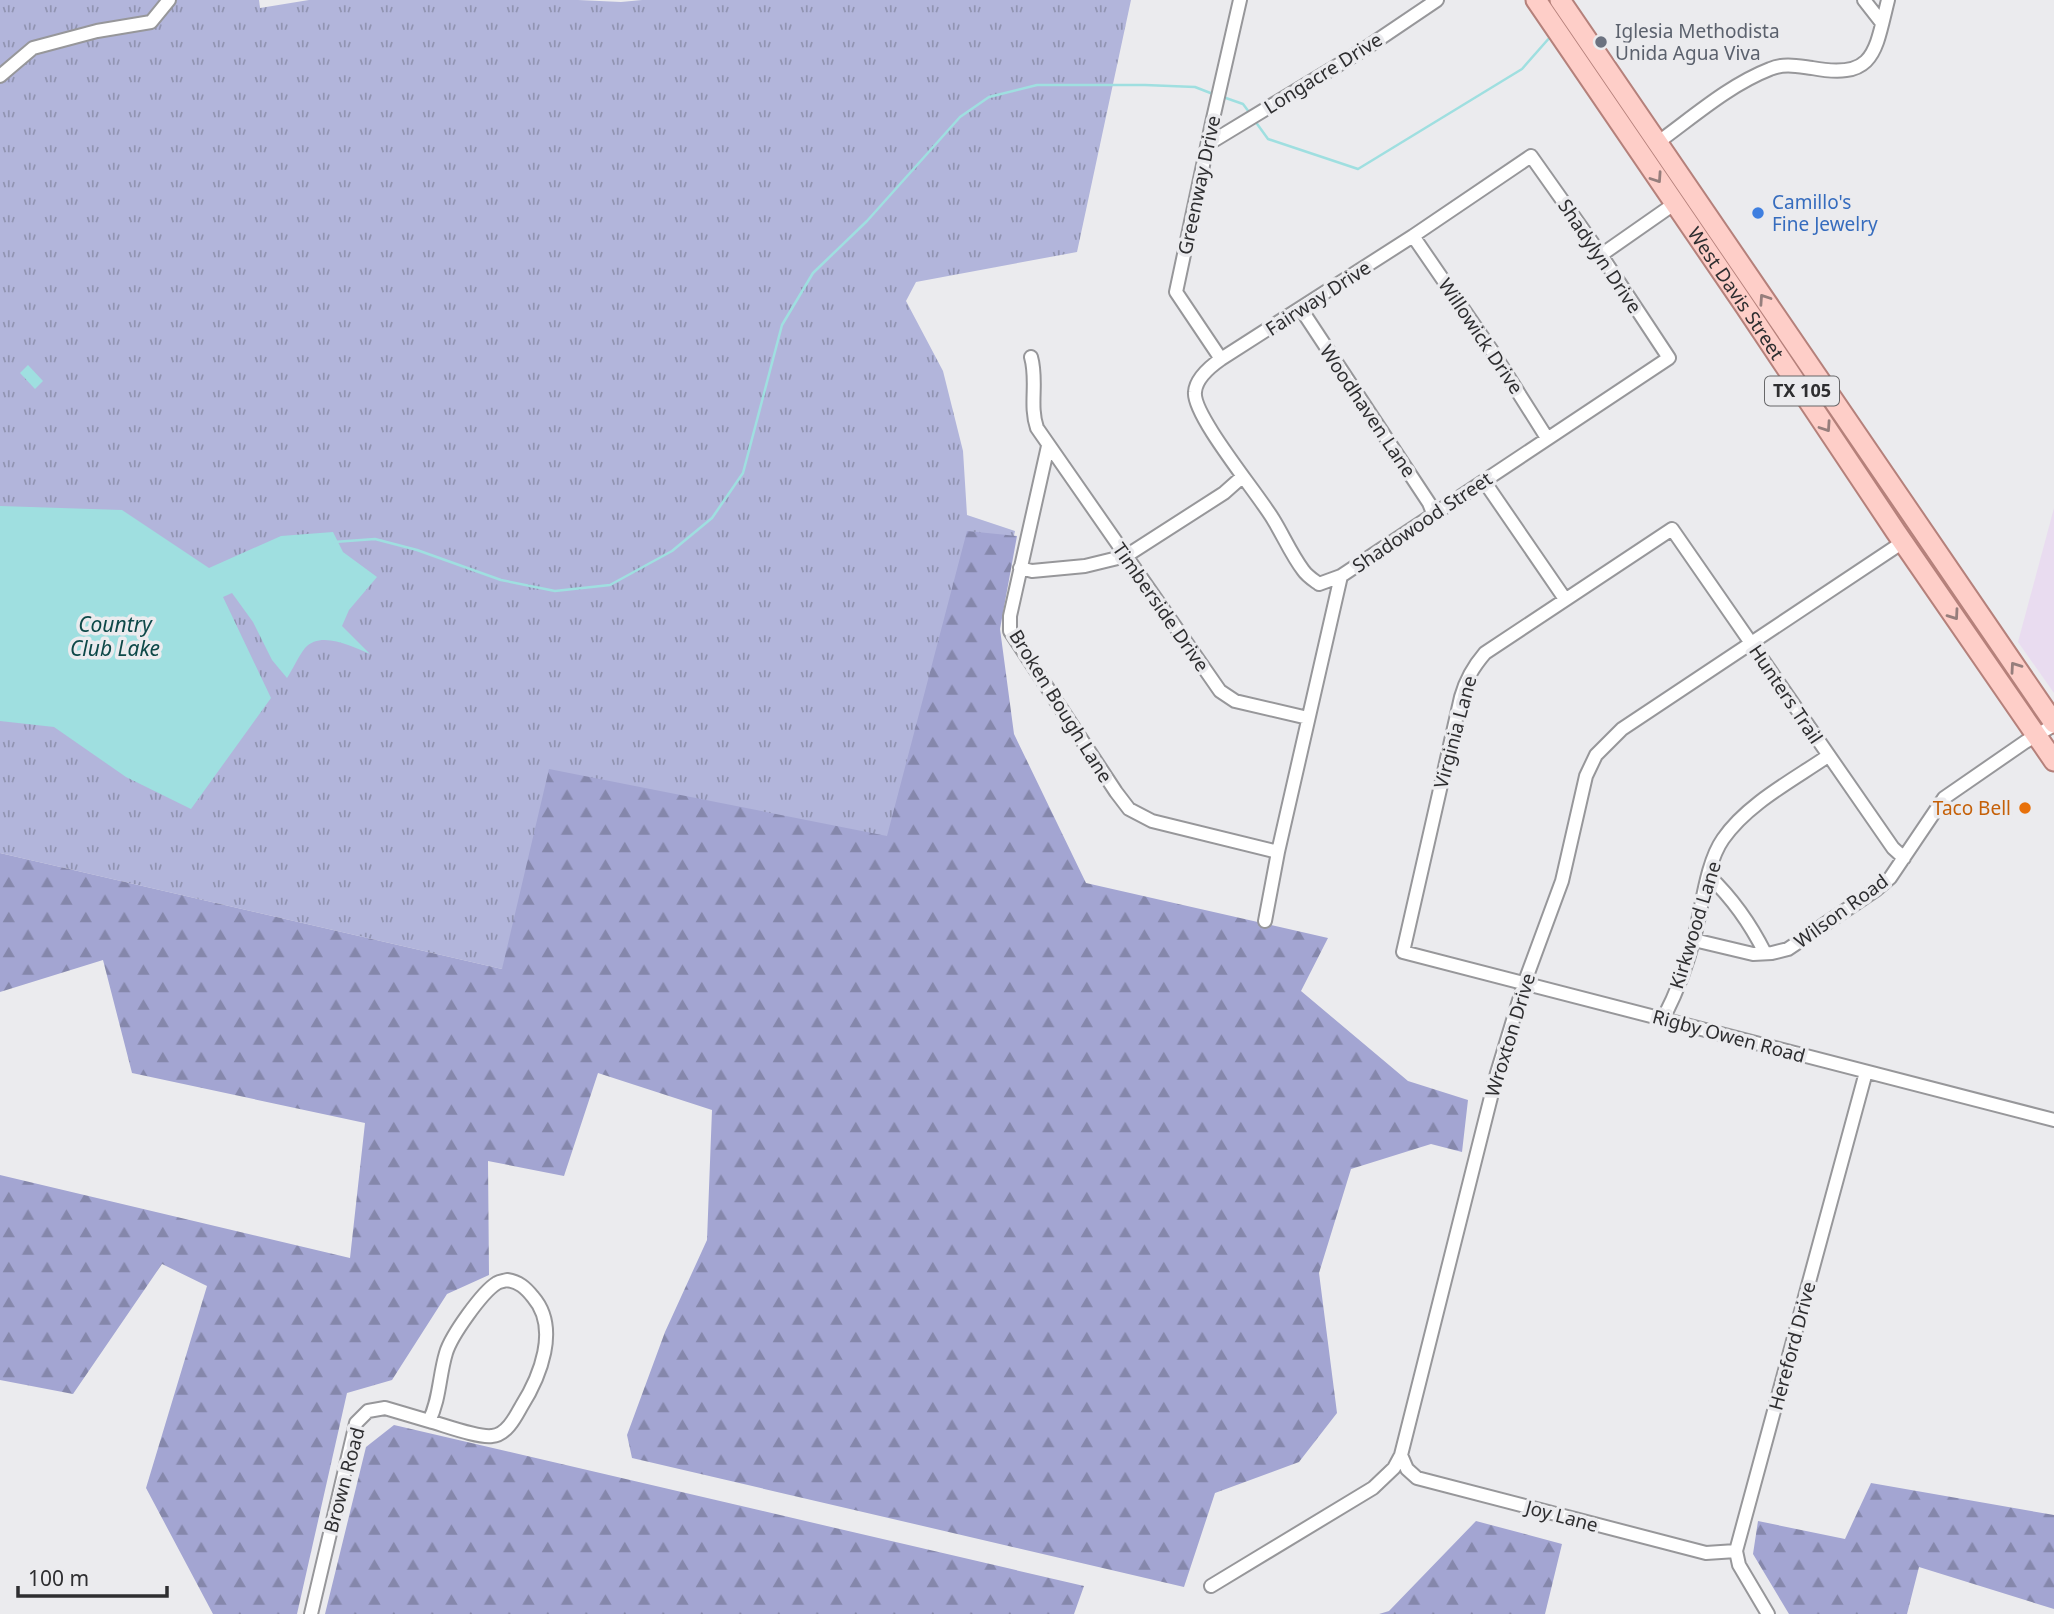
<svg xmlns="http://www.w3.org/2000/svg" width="2054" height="1614" font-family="'Noto Sans',sans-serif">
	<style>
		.education { fill: #e9dcf0 }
		.grass { fill: url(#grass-tufts) }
		.forest { fill: url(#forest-firs) }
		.water { fill: #9fdfe0 }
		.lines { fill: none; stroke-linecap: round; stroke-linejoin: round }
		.stream { stroke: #9fdfe0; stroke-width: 2.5 }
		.street-casing { stroke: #97979a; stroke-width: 16 }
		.primary-casing { stroke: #b5817b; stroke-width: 23 }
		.street { stroke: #fff; stroke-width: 12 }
		.primary { stroke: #fecec8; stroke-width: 19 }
		.oneway { stroke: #967e7c }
		.worship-dot { fill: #6b7280; stroke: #ebebee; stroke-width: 2.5 }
		.shop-dot { fill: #3f7fe0; stroke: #ebebee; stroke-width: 2.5 }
		.food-dot { fill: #e8710a; stroke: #ebebee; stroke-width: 2.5 }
		.labels { text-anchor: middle; stroke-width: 7; stroke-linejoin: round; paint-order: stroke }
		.shield { fill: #ebebee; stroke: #676769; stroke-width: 2 }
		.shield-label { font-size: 18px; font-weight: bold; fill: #2e2e30 }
		.worship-label { font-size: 19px; fill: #5b616d; stroke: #ebebee; text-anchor: start }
		.street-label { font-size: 19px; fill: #2e2e30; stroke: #ebebee }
		.shop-label { font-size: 19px; fill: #366cbe; stroke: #ebebee; text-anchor: start }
		.food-label { font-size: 19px; fill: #c56008; stroke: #ebebee; text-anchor: end }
		.water-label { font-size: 21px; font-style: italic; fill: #0d4848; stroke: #ebebee }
	</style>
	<defs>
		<pattern id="grass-tufts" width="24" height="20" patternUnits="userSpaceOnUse" patternTransform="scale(1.75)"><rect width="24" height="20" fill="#b2b5db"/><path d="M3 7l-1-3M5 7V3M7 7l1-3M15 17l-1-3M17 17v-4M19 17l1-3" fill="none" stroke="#9194b2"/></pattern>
		<pattern id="forest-firs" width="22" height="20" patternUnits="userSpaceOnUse" patternTransform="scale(1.75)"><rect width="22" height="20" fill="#a3a5d2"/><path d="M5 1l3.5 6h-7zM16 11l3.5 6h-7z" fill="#8587ab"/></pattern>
	</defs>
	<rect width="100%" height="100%" fill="#ebebee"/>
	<path class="education" d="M2054 508V693L2018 642Z"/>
	<path class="grass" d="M0 0H259L260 8 309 0H578L621 2 642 0H1131L1077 252 916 282 906 301 943 371 963 451 967 515 1015 531 941 865 502 969 0 853Z"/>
	<path class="forest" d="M967 531 1017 536 1000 629 1014 734 1086 883 1328 938 1301 991 1408 1081 1468 1100 1462 1152 1431 1144 1351 1169 1319 1273 1337 1413 1299 1462 1215 1493 1184 1587 632 1458 627 1435 665 1332 707 1240 712 1110 598 1073 564 1176 488 1161 489 1275 447 1294 392 1380 347 1393 297 1614H213L146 1488 207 1286 162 1264 73 1394 0 1380V1175L350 1258 365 1123 132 1073 103 960 0 992V853L502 969 549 769 887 836Z
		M394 1425 1084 1586 1074 1614H325L366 1447Z
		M1871 1483 2054 1515V1609L1919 1567 1907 1614H1789L1753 1554 1758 1521 1845 1539Z
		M1476 1521 1562 1544 1545 1614H1379L1389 1611Z"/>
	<path class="water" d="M28 365 43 381 35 389 20 373Z
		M0 506 122 510 209 568 281 536 333 532 343 552 377 577 349 610 342 626 370 654C353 647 321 630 305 648 298 657 293 669 287 678L272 660 253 622 232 593 223 597 271 698 191 809 126 777 54 727 0 721Z"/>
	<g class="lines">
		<path class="stream" d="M1223 97 1243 104 1249 112
			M1255 121 1268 139 1358 169 1522 69 1551 36
			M334 542 375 539 417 550 501 580 555 591 610 585 672 551 712 518 743 473 782 325 813 273 867 221 960 117 989 97 1037 85H1145L1195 87 1213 94"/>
		<defs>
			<path id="street" d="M1864 0 1882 23
				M0 76 33 48 97 31 151 22 169 0
				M1657 143C1693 117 1729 85 1770 69 1784 63 1797 66 1812 68 1875 80 1875 52 1888 0
				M1208 144 1363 50 1437 0
				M1413 236 1492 351 1547 438
				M1601 255 1674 204
				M1301 309 1429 503 1433 513
				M1031 357C1038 381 1029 405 1037 428L1220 691 1235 701 1308 718
				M1221 359 1176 292 1212 123 1240 0
				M1048 446 1010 616V631L1116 792 1129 809 1152 821 1278 852
				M1484 481 1565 599
				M1020 568 1032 571 1085 566 1126 556 1224 493 1242 477
				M1904 858 1893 848 1672 529 1485 653C1473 667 1466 679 1461 697L1403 952 2054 1120
				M1709 876C1732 898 1751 925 1765 953
				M1265 921 1278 852 1341 576 1669 358 1601 255 1531 156 1413 236 1221 359C1211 366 1196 378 1195 392 1192 415 1259 495 1273 519 1283 535 1291 554 1303 570 1307 576 1312 579 1319 584L1341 576
				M1694 940 1753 954 1772 953 1788 949 1877 889 1890 878 1944 798 2025 742 2054 725
				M1663 1019C1676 994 1687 965 1694 938 1702 909 1706 863 1723 839 1747 804 1793 780 1828 756
				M507 1280C519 1282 525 1287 533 1297 560 1328 540 1377 521 1407 515 1418 506 1435 492 1436 478 1438 444 1425 429 1421 440 1399 439 1376 446 1353 451 1336 482 1292 497 1283 500 1281 504 1281 507 1280Z
				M1401 1455 1407 1469 1417 1478 1706 1553 1736 1551
				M1211 1586 1373 1488 1394 1468 1401 1455 1497 1073 1524 984 1562 881 1586 776 1596 755 1622 729 1903 542
				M311 1614 356 1423 368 1411 385 1408 429 1421
				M1768 1614 1739 1565 1736 1551 1866 1072"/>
			<g id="primary">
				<path id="s1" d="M1536 0 1745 306 1896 532 2054 761"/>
				<path d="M1560 0 2054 723"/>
			</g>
		</defs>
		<use href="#street" class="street-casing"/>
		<use href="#primary" class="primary-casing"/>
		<use href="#street" class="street"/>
		<use href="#primary" class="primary"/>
	</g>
	<defs><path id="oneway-chevron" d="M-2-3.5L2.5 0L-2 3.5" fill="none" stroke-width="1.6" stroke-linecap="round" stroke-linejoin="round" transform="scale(1.75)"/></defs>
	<g class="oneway">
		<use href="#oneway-chevron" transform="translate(1657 178) rotate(56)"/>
		<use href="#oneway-chevron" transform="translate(1764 299) rotate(-124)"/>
		<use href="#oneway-chevron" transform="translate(1826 427) rotate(56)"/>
		<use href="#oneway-chevron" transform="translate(1954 615) rotate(55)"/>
		<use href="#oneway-chevron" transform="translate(2015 667) rotate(-125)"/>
	</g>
	<circle class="worship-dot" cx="1601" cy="42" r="7"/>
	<circle class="shop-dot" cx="1758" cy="213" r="7"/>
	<circle class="food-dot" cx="2025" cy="808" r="7"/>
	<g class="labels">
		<rect class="shield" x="1765" y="376.5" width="74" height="29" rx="5"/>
		<g class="shield-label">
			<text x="1802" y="397">TX 105</text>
		</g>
		<g class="worship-label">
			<text x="1615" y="38">Iglesia Methodista<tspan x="1615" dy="22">Unida Agua Viva</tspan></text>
		</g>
		<g class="street-label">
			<text transform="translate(1323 73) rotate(-32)" y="7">Longacre Drive</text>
			<text transform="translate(1199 185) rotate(-78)" y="7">Greenway Drive</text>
			<text transform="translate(1600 256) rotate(56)" y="7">Shadylyn Drive</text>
			<text dy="7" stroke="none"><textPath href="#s1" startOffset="355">West Davis Street</textPath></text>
			<text transform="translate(1318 298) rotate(-33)" y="7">Fairway Drive</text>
			<text transform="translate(1481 336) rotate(56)" y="7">Willowick Drive</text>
			<text transform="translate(1368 411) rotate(56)" y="7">Woodhaven Lane</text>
			<text transform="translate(1422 522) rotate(-34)" y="7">Shadowood Street</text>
			<text transform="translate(1161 607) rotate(55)" y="7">Timberside Drive</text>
			<text transform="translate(1786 694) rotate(56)" y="7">Hunters Trail</text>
			<text transform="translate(1061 706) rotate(58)" y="7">Broken Bough Lane</text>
			<text transform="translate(1455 732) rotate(-75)" y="7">Virginia Lane</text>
			<text transform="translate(1841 911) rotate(-36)" y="7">Wilson Road</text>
			<text transform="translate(1695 925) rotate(-73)" y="7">Kirkwood Lane</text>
			<text transform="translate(1510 1035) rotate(-73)" y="7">Wroxton Drive</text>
			<text transform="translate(1729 1036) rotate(15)" y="7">Rigby Owen Road</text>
			<text transform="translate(1792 1346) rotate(-75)" y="7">Hereford Drive</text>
			<text transform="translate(344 1480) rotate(-75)" y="7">Brown Road</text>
			<text transform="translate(1562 1516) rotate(15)" y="7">Joy Lane</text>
		</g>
		<g class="shop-label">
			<text x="1772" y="209">Camillo's<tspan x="1772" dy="22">Fine Jewelry</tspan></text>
		</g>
		<g class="food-label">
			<text x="2011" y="815">Taco Bell</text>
		</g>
		<g class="water-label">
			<text x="115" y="632">Country<tspan x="115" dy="24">Club Lake</tspan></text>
		</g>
	</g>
	<path d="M18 1586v10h149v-10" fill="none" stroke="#2e2e30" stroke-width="3.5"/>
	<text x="28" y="1586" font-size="21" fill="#2e2e30" stroke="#ebebee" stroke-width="5" paint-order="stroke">100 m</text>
</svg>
